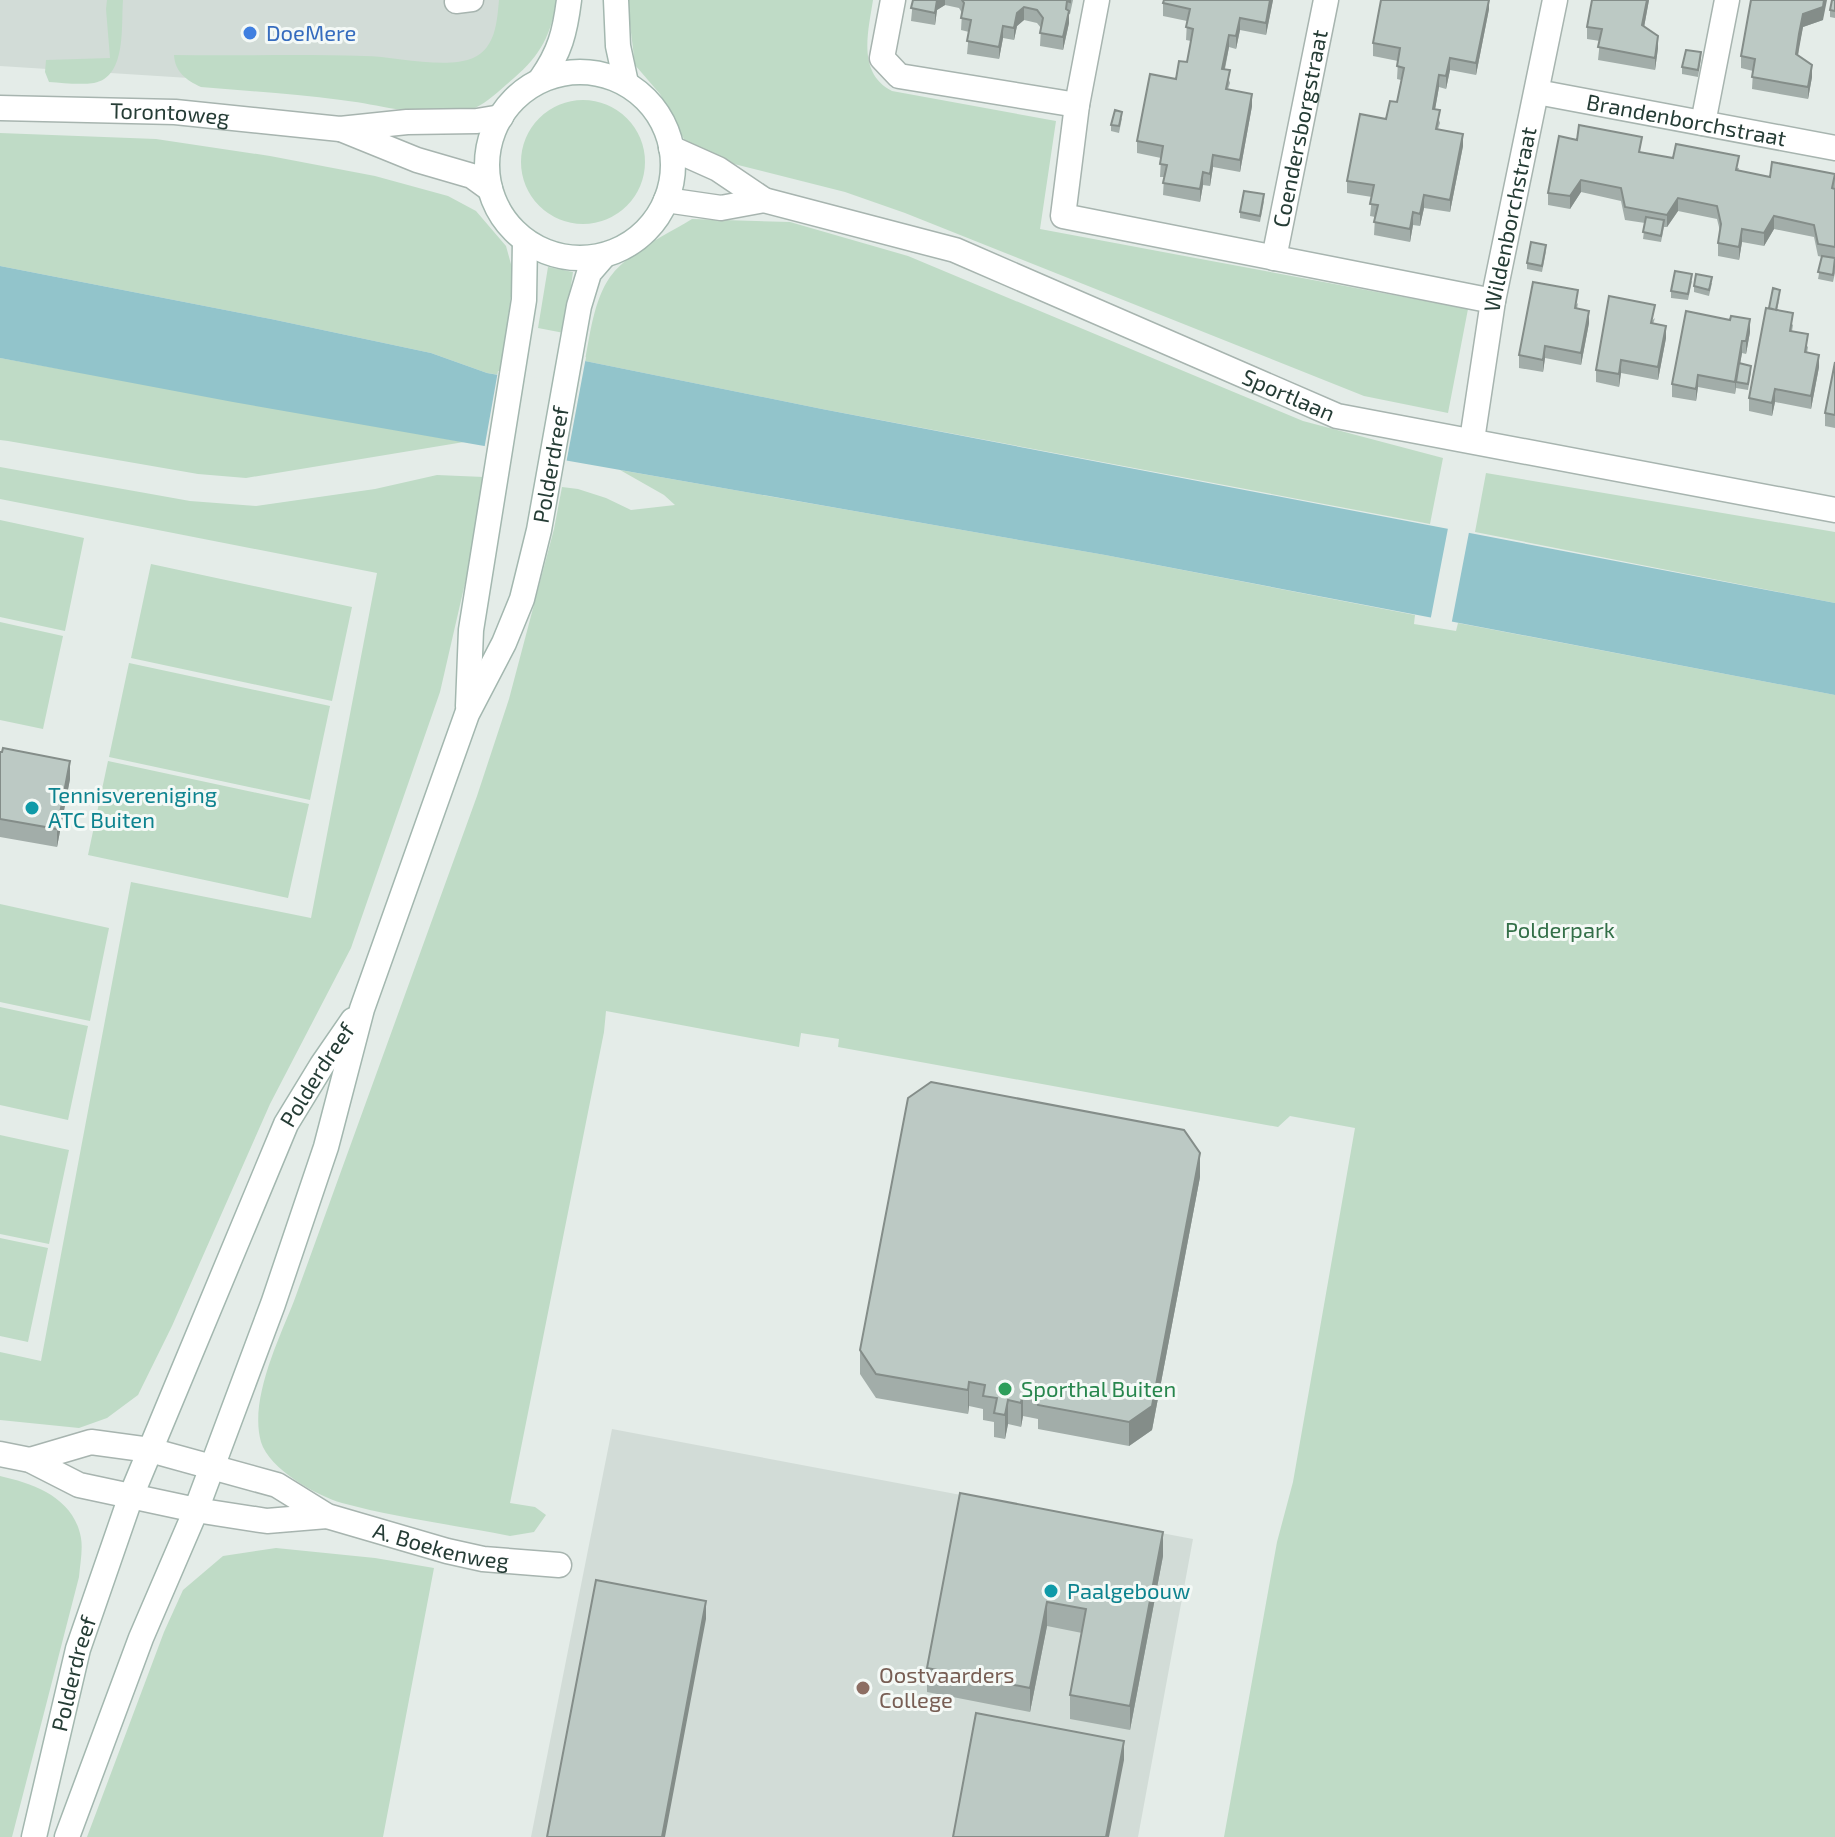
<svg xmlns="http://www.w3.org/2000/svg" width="1835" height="1837" font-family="'Exo 2',sans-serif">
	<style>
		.built { fill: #d2dcd7 }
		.green { fill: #bfdbc6 }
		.water { fill: #92c4cb }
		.pier { fill: #e4ece8 }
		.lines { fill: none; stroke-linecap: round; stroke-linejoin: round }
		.lane-casing { stroke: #a7b4af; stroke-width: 25 }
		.street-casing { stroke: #a7b4af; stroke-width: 27 }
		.secondary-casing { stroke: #a3b7af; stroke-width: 27 }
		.lane { stroke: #fff; stroke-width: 22 }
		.street { stroke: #fff; stroke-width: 24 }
		.secondary { stroke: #fff; stroke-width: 24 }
		.wall { fill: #a2ada9 }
		.shaded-wall { fill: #848d89 }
		.building { fill: #bcc9c4; stroke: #848d89; stroke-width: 2 }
		.shop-dot { fill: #3f7fe0; stroke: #f4f9f6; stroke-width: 3 }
		.culture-dot { fill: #0f9aa8; stroke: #f4f9f6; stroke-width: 3 }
		.leisure-dot { fill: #2e9e5b; stroke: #f4f9f6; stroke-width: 3 }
		.education-dot { fill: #8d6e63; stroke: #f4f9f6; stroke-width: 3 }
		.labels { text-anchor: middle; stroke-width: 6; stroke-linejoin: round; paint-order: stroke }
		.shop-label { font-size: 22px; fill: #366cbe; stroke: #f4f9f6; text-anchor: start }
		.street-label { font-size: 22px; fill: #253c35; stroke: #f4f9f6 }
		.culture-label { font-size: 22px; fill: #0d838f; stroke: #f4f9f6; text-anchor: start }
		.park-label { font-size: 22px; fill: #336f48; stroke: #f4f9f6 }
		.leisure-label { font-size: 22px; fill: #27864d; stroke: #f4f9f6; text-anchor: start }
		.education-label { font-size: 22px; fill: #785e54; stroke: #f4f9f6; text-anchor: start }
	</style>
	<rect width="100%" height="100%" fill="#e4ece8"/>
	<path class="built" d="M0 0H505L487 97 0 66Z
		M612 1429 1193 1539 1138 1837H531Z"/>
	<path class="green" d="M107 0H123C121 25 127 77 94 83 80 85 63 83 49 82L45 72 46 60 110 58 106 9Z
		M499 0H556C552 34 540 56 514 78 502 88 489 101 475 108 438 123 380 104 341 100 294 94 247 91 201 87 186 80 175 72 174 55 237 56 301 54 364 56 394 56 445 70 473 58 496 48 497 21 499 0Z
		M627 0H873C868 33 857 73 892 91L1056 121 1040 229 1468 309 1448 413 1364 396 905 213 845 192 726 162 686 143 660 94 635 65Z
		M521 162a62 62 0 1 1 124 0a62 62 0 1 1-124 0Z
		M0 133 156 139 270 156 375 176 448 196 476 211 506 246 514 275 500 375 487 373 431 353 271 319 0 266Z
		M692 219 790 222 908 256 1303 421 1443 458 1430 524 822 409 585 361C590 334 594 300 610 277 628 252 666 235 692 219Z
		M548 267 573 272 564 333 538 328Z
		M0 358 464 442 246 478 198 474 8 441 0 440Z
		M0 467 190 501 256 506 375 489 437 475 484 477 471 557 440 692 351 948 270 1104 172 1326 138 1395 107 1418 79 1428 0 1420V1352L41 1361 131 882 311 918 377 573 0 499Z
		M620 470 1105 555 1415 615 1414 624 1456 631 1458 623 1835 695V1837H1224L1277 1542 1293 1482 1355 1128 1290 1116 1278 1127 838 1047 839 1039 801 1033 799 1047 606 1011 604 1032 510 1503 535 1507 546 1515 534 1532 510 1536C455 1525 397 1518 342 1503 317 1496 269 1469 261 1442 249 1400 279 1339 294 1301L477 796 509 699 554 529 562 487 578 489 606 498 631 510 675 505 664 495Z
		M1486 473 1835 532V603L1475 532Z
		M0 520 84 538 65 631 0 617Z
		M151 564 352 607 332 701 131 658Z
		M0 622 63 636 43 729 0 720Z
		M129 663 330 706 310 800 109 757Z
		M108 761 309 804 288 898 88 855Z
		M0 904 109 928 90 1021 0 1002Z
		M0 1007 88 1026 68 1120 0 1105Z
		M0 1135 69 1150 49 1244 0 1234Z
		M0 1238 48 1248 28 1342 0 1336Z
		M0 1476C35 1484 74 1498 81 1538 83 1550 80 1565 79 1577L12 1837H0Z
		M276 1548 375 1558 434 1568 383 1837H87L164 1632 183 1590 223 1556Z"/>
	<path class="water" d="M0 266 271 319 431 353 487 373 540 382 585 361 822 409 1835 603V695L1105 555 233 402 0 358Z"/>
	<path class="pier" d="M583 357H586L566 464 484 450 498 371 540 378Z
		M1449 523 1470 527 1451 626 1430 622Z"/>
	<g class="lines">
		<defs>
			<path id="lane" d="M456 2 472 0"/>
			<g id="street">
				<path d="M893 0 882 58 899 76 1077 105"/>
				<path d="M1097 0 1077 105 1063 216 1493 301"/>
				<path id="s1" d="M1537 92 1835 148"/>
				<path id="s2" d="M0 108 175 112 340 129 407 122 477 121 501 117"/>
				<path d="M1703 123 1727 0"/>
				<path d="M343 130 417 160 472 176 490 189"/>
				<path id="s3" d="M671 148 718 169 764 200 955 250 1337 416 1835 510"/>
				<path d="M666 200 721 208 764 200"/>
				<path id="s4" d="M1274 258 1326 0"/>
				<path id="s5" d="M1472 440 1493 301 1555 0"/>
				<path d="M0 1454 30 1460 79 1485 196 1510 267 1521 327 1516"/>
				<path id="s6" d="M30 1460 91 1442 150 1450 277 1485 327 1516 447 1551 483 1559 559 1565"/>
			</g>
			<g id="secondary">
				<path d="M616 0 618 46 626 83"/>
				<circle cx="580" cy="165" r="93"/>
				<path d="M541 79C560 52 565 32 569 0"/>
				<path d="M468 706 471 630 524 300 525 241"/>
				<path id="s7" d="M34 1837 78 1649 131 1496 286 1124 322 1065 353 1020"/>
				<path id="s8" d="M67 1837 141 1638 196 1510 273 1304 326 1147 362 1009 467 714 504 643 522 599 539 530 579 306 589 273 602 258"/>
			</g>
		</defs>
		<use href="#lane" class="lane-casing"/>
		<use href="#street" class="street-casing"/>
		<use href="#secondary" class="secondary-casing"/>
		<use href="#lane" class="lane"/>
		<use href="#street" class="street"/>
		<use href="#secondary" class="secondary"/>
	</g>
	<path class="wall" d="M913 0H1073L1070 14H1069V23L1063 50 1040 46 1041 28 1037 23 1024 20 1017 26 1014 40 1003 38 999 59 967 54 969 32 961 30 962 13 959 8 945 5 937 10 935 25 911 21Z
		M1273 0 1266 35 1240 30 1236 49 1229 47 1225 69 1230 83 1228 89 1252 106 1240 172 1213 167 1210 186 1203 185 1200 202 1163 195 1164 177H1160L1161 158 1137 153V141L1187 62 1191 41 1186 40 1187 21 1163 16V3Z
		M1489 0V9L1476 75 1450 70 1446 89 1439 87 1435 109 1440 123 1438 129 1463 146 1450 212 1424 208 1420 226 1413 225 1410 242 1374 235 1375 217 1370 216 1372 197 1347 193V181L1397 102 1401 80 1397 79 1398 61 1373 56V43Z
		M1592 0H1649L1644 27 1658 48 1655 70 1598 60 1600 41 1587 39V27Z
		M1751 0 1823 20 1803 27 1799 46 1798 55 1812 77 1808 99 1752 89 1753 71 1741 68V56Z
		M1835 0V18L1830 17V10Z
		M1701 58 1698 77 1682 74V67Z
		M1122 118 1119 133 1111 131V125Z
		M1577 140 1673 158 1739 168 1738 171 1770 177 1835 174V273L1833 282 1818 279 1822 257 1818 256 1814 237 1774 229 1764 246 1742 242 1739 260 1718 256V243L1720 231 1717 219 1678 211 1667 227H1664L1661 242 1643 239 1645 223 1625 220 1621 201 1581 192 1570 209 1548 205V193Z
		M1264 201 1260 222 1240 218V212Z
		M1546 251 1542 272 1527 269V263Z
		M1692 281 1688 300 1671 298V291Z
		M1712 283 1709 296 1694 292V286Z
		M1780 296 1777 310 1793 325 1792 331 1808 347 1807 353 1819 367 1811 409 1775 402 1772 416 1749 411V398Z
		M1578 303 1577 309 1589 323 1581 365 1545 358 1543 372 1519 368V355Z
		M1655 318 1653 324 1666 338 1658 380 1621 373 1619 387 1596 382V370Z
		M1750 332 1746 354 1742 353 1740 363 1751 372 1748 390 1736 388 1735 394 1698 387 1696 401 1672 397V384Z
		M1835 362V428L1825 426V413Z
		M0 752 70 779 57 847 0 837Z
		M1200 1177 1152 1430 1129 1446 1038 1429V1419L1023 1416 1021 1427 1008 1424 1005 1439 994 1437V1422L983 1420V1409L969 1406 968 1414 876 1398 860 1374V1350Z
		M960 1493 1163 1556 1130 1730 1070 1719V1695L1082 1633 1047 1626 1030 1712 927 1692V1668Z"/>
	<path class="shaded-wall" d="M937 0H945V5L937 10 935 25V13Z
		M1270 0H1273L1266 35V23Z
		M1489 0V9L1476 75V63Z
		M1647 0H1649L1642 38V25Z
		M1824 0H1827L1823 20 1803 27 1796 66V54L1803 14Z
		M1024 7V20L1017 26 1014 40V28L1017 13Z
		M1069 11V23L1063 50V37Z
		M1240 18V30L1236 49V36Z
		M1003 26V38L999 59V47Z
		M1229 35V47L1222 81V69Z
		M1658 36V48L1655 70V58Z
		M1450 58V70L1446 89V76Z
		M1812 65V77L1808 99V87Z
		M1439 75V87L1433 121V109Z
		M1252 94V106L1240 172V160Z
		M1463 134V146L1450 212V200Z
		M1213 155V167L1210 186V174Z
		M1203 172V185L1200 202V189Z
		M1581 180V192L1570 209V196Z
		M1424 195V208L1420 226V214Z
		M1678 198V211L1667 227V215Z
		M1413 212V225L1410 242V229Z
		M1774 216V229L1764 246V233Z
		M1742 229V242L1739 260V247Z
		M1589 311V323L1581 365V353Z
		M1750 319V332L1746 354V341Z
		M1666 326V338L1658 380V367Z
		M1742 341V353L1737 382H1736L1735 394V382Z
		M1545 346V358L1543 372V360Z
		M1819 355V367L1811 409V396Z
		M1621 360V373L1619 387V374Z
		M1698 375V387L1696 401V389Z
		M1775 389V402L1772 416V403Z
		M70 761V779L57 847V829Z
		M1200 1153V1177L1152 1430 1129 1446V1422Z
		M969 1382V1406L968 1414V1390Z
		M1023 1392V1416L1021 1427V1403Z
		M1008 1400V1424L1005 1439V1415Z
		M1163 1532V1556L1130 1730V1706Z
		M706 1601V1619L665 1837H662Z
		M1047 1602V1626L1030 1712V1688Z
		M1124 1741V1760L1109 1837H1106Z"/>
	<path class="building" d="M913 0H937L935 13 911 8Z
		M962 0H1070V2L1067 1 1066 9 1069 11 1063 37 1040 33 1043 18 1037 10 1024 7 1017 13 1014 28 1003 26 999 47 967 41 971 20 961 18 964 3Z
		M1164 0H1270L1266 23 1240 18 1236 36 1229 35 1222 69 1230 70 1226 89 1252 94 1240 160 1213 155 1210 174 1203 172 1200 189 1163 183 1167 165 1160 164 1163 146 1137 141 1150 74 1176 79 1179 61 1187 62 1190 46 1193 29 1186 27 1190 9 1163 3Z
		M1381 0H1489L1476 63 1450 58 1446 76 1439 75 1433 109 1440 110 1436 129 1463 134 1450 200 1424 195 1420 214 1413 212 1410 229 1374 222 1378 205 1370 204 1374 185 1347 181 1360 114 1386 119 1390 101 1397 102 1404 68 1397 66 1400 48 1373 43Z
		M1592 0H1647L1642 25 1658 36 1655 58 1598 47 1602 29 1587 27Z
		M1751 0H1824L1823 7 1803 14 1799 34 1796 54 1812 65 1808 87 1752 77 1755 59 1741 56Z
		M1832 0H1835V11L1830 10Z
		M1686 50 1701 52 1698 70 1682 67Z
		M1115 110 1122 112 1119 126 1111 125Z
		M1579 125 1642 137 1639 152 1673 158 1676 144 1739 156 1736 170 1770 177 1772 162 1835 174 1832 188 1835 189V247L1818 244 1814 225 1774 216 1764 233 1742 229 1739 247 1718 243 1721 224 1717 206 1678 198 1667 215 1625 207 1621 188 1581 180 1570 196 1548 193 1559 136 1577 140Z
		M1244 191 1264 194 1260 216 1240 212Z
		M1646 217 1664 220 1661 236 1643 232Z
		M1531 242 1546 245 1542 266 1527 263Z
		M1822 256 1835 258 1833 275 1818 272Z
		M1675 271 1692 274 1688 294 1671 291Z
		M1696 274 1712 277 1709 290 1694 286Z
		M1533 282 1578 290 1575 308 1589 311 1581 353 1545 346 1543 360 1519 355Z
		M1773 288 1780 290 1776 310 1769 308Z
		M1609 296 1655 305 1651 323 1666 326 1658 367 1621 360 1619 374 1596 370Z
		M1766 308 1793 313 1790 331 1808 334 1805 352 1819 355 1811 396 1775 389 1772 403 1749 398Z
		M1686 311 1730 320 1731 316 1750 319 1746 341H1742L1735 382 1698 375 1696 389 1672 384Z
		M1835 362V415L1825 413Z
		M1739 363 1751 366 1748 384 1736 382Z
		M3 748 70 761 57 829 0 819V752H2Z
		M931 1082 1184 1130 1200 1153 1152 1406 1129 1422 1038 1405 1039 1396 1023 1392 1021 1403 1008 1400 1005 1415 994 1413 997 1398 983 1396 985 1385 969 1382 968 1390 876 1374 860 1350 908 1098Z
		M960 1493 1163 1532 1130 1706 1070 1695 1086 1609 1047 1602 1030 1688 927 1668Z
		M596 1580 706 1601 662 1837H547Z
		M976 1713 1124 1741 1106 1837H953Z"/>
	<circle class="shop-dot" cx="250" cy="33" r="8"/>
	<g class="culture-dot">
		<circle cx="32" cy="808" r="8"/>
		<circle cx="1051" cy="1591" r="8"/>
	</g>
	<circle class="leisure-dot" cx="1005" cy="1389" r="8"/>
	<circle class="education-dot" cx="863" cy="1688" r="8"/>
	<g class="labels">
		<g class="shop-label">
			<text x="266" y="41">DoeMere</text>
		</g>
		<g class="street-label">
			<text dy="8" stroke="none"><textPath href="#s2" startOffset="170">Torontoweg</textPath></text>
			<text dy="8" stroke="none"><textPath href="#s1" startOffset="152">Brandenborchstraat</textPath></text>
			<text dy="8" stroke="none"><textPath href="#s4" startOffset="132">Coendersborgstraat</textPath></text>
			<text dy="8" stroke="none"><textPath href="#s5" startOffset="224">Wildenborchstraat</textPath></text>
			<text dy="8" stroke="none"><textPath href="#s3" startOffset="668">Sportlaan</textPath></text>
			<text dy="8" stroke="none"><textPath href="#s8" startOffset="1458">Polderdreef</textPath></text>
			<text dy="8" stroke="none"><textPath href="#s7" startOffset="816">Polderdreef</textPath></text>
			<text dy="8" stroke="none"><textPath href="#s6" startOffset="432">A. Boekenweg</textPath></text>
			<text dy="8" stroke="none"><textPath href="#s7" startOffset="168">Polderdreef</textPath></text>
		</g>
		<g class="culture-label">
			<text x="48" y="803">Tennisvereniging<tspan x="48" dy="25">ATC Buiten</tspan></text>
			<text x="1067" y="1599">Paalgebouw</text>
		</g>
		<g class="park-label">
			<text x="1560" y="938">Polderpark</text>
		</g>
		<g class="leisure-label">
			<text x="1021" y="1397">Sporthal Buiten</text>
		</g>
		<g class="education-label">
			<text x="879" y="1683">Oostvaarders<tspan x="879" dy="25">College</tspan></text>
		</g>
	</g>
</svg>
